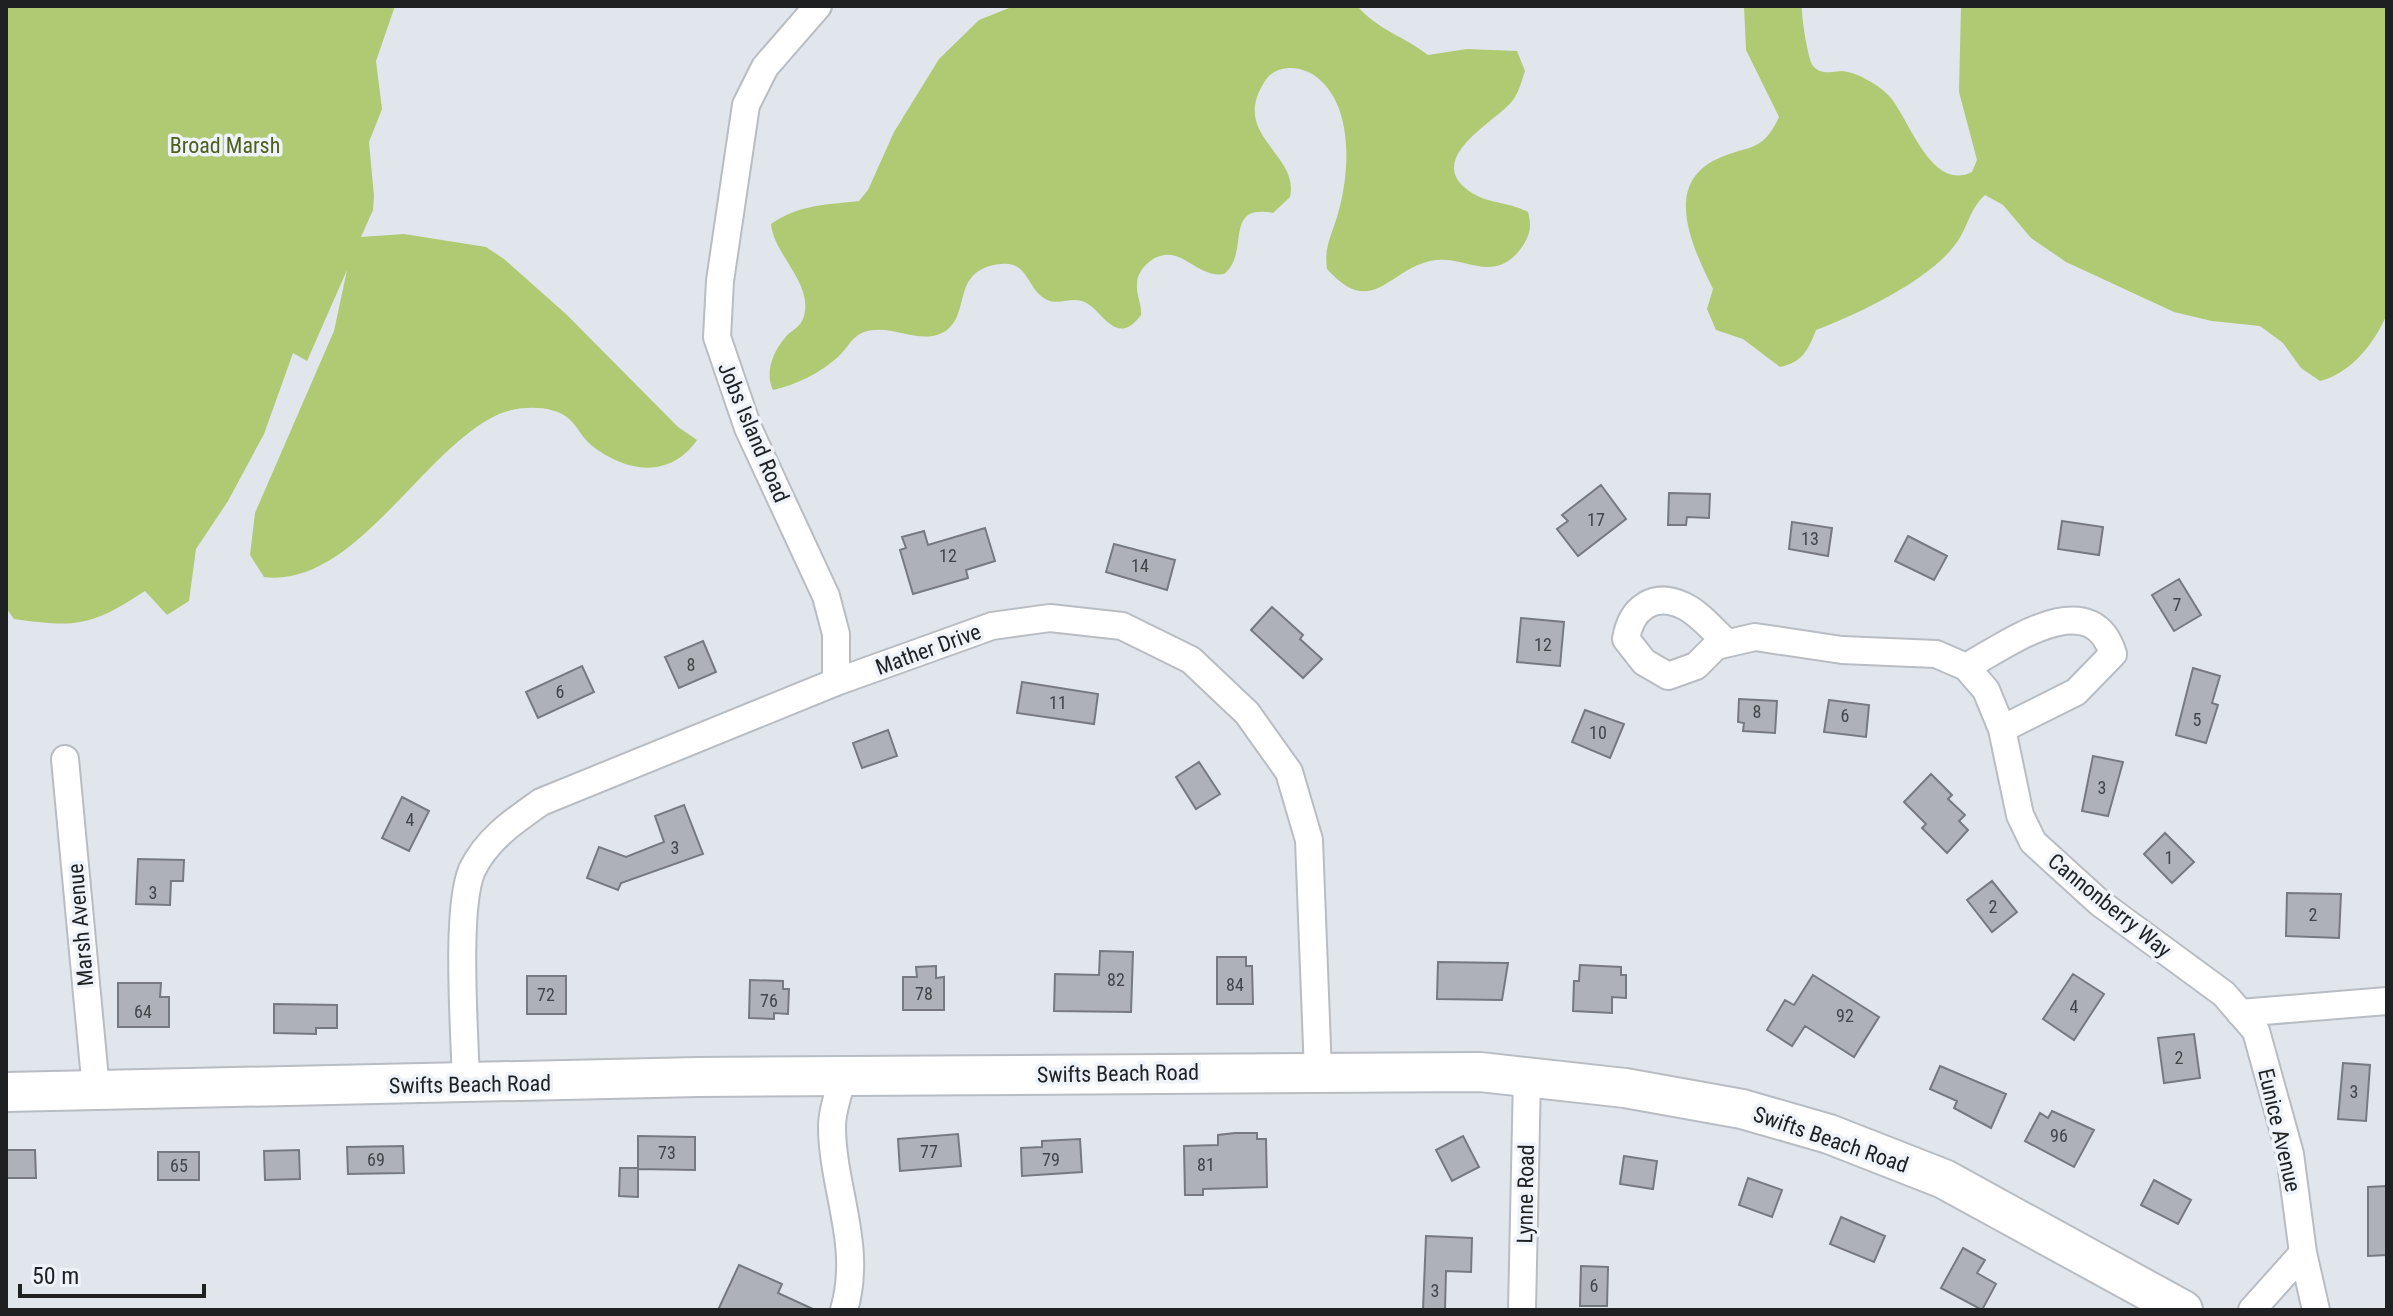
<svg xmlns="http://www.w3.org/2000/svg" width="2393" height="1316" font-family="'Roboto Condensed',sans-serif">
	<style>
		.green { fill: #b0ca74 }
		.building { fill: #aeb2b8; stroke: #767a80; stroke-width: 2 }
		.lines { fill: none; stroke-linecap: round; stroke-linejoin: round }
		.street-casing { stroke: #b8bcc3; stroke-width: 30 }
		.secondary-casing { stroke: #b8bcc3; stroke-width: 42 }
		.street { stroke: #fff; stroke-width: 26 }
		.secondary { stroke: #fff; stroke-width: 38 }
		.labels { text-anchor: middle; stroke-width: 7; stroke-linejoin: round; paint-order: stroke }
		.number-label { font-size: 18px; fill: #424448 }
		.park-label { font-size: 22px; fill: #4e5f1b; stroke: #eef2f9 }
		.street-label { font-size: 22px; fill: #1e2022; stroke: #eef2f9 }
	</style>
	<rect width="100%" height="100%" fill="#e1e5ec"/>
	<path class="green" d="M6 6H395L376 61 382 109 369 142 374 196 373 210 361 237 404 234 486 247 504 259 567 315 678 427 697 440C670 479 626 473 591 445 582 438 577 425 568 418 551 404 516 406 497 415 421 451 354 588 264 577L250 555 255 513 334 331 347 270 307 361 293 353 264 434 228 501 196 549 189 601 167 615 145 591C91 626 78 628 14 619L6 608Z
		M1014 6H1357C1381 32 1402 35 1428 55L1467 49 1517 51 1525 71C1522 80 1519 92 1513 100 1499 120 1422 158 1469 191 1487 204 1510 202 1528 212 1532 226 1530 235 1522 247 1493 287 1464 253 1430 261 1387 271 1372 319 1327 269 1324 247 1331 237 1337 217 1350 175 1354 109 1319 79 1311 72 1301 68 1291 68 1280 68 1271 72 1265 81 1229 136 1300 153 1290 197L1273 213C1222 203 1251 253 1224 274 1195 279 1179 239 1149 262 1142 268 1137 275 1137 284 1136 295 1142 304 1141 315 1115 350 1102 307 1082 301 1068 297 1055 308 1041 296 1027 284 1026 261 1001 264 951 269 971 312 947 330 922 348 892 322 864 332 852 336 847 349 838 357 820 373 796 385 773 390 765 373 772 354 784 339 790 330 801 328 804 316 813 283 774 255 771 224 800 204 826 205 859 201L868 190 894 132 939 59 979 20Z
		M1744 6H1802C1801 15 1808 60 1813 66 1821 75 1831 72 1841 71 1855 71 1881 86 1890 97 1910 120 1931 192 1972 172L1977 160 1959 92 1961 6H2387V314C2375 342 2352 373 2320 381L2301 368 2283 343 2260 326 2212 321 2174 312 2066 262 2031 238 2003 205 1985 195C1970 208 1968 227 1957 242 1931 280 1858 314 1816 330 1808 350 1803 362 1780 367L1743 339 1716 330 1707 309 1713 289C1694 250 1661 185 1717 159 1749 144 1762 154 1779 117L1746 50Z"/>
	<path class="building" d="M1601 485 1626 519 1578 556 1557 529 1568 521 1562 515Z
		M1669 493 1710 494 1709 518 1687 517 1686 525H1668Z
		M2062 521 2103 527 2099 555 2058 549Z
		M1792 522 1832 528 1828 556 1789 549Z
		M985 528 995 561 966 570 968 578 913 594 900 550 906 548 902 537 924 531 928 545Z
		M1908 536 1947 556 1934 580 1895 561Z
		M1114 544 1175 560 1167 590 1106 572Z
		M2179 579 2201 615 2174 631 2152 595Z
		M1272 607 1303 635 1300 639 1322 659 1303 678 1251 630Z
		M1521 618 1564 622 1560 666 1517 662Z
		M703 641 716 672 679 688 665 657Z
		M582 666 594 692 538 718 526 692Z
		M2193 668 2220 676 2212 703 2218 705 2206 743 2176 735Z
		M1022 682 1098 694 1094 724 1017 713Z
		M1739 699 1777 701 1775 733 1743 731 1744 723 1738 722Z
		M1829 700 1869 705 1866 737 1824 732Z
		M1585 710 1624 724 1610 758 1572 742Z
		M888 730 897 756 862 768 853 743Z
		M2093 756 2123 762 2108 816 2082 811Z
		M1199 762 1220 794 1196 809 1176 777Z
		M1931 774 1952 795 1948 799 1965 815 1959 821 1968 830 1947 853 1922 828 1926 824 1904 802Z
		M402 797 429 811 409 851 382 838Z
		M684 805 703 854 621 883 618 890 587 878 599 847 626 857 664 842 655 816Z
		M2165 833 2194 862 2172 883 2144 854Z
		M138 859 184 860 183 881H171L170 905 136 904Z
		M1992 881 2017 912 1992 932 1967 900Z
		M2287 893 2341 894 2339 938 2286 936Z
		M1100 951 1133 952 1131 1012 1054 1011 1055 974 1099 975Z
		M1217 957H1246V966H1252L1253 1004H1217Z
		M1438 962 1508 963 1502 1000 1437 999Z
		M1580 965 1621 967V975H1626V998L1612 997V1013L1573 1011 1574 981H1579Z
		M936 966V978L944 977V1010H903V977H917L916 967Z
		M2073 974 2104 994 2074 1040 2043 1019Z
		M1813 975 1879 1017 1854 1057 1805 1026 1792 1046 1767 1030 1785 1000 1794 1005Z
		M527 976H566V1014H527Z
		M750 980 783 981V989H789L788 1014 774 1013V1019L749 1018Z
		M118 983H161L160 997H169V1027H118Z
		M274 1004 337 1005V1028H316V1034L274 1033Z
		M2194 1034 2200 1078 2164 1083 2158 1038Z
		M2343 1063 2370 1065 2366 1121 2338 1119Z
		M1940 1066 2006 1094 1991 1128 1954 1108 1957 1101 1930 1089Z
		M2052 1111 2094 1130 2074 1167 2025 1141 2040 1113 2048 1118Z
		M1235 1133H1257V1139H1266L1267 1187 1203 1189V1195H1185L1184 1146 1218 1145V1135Z
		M958 1134 961 1166 900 1171 898 1139Z
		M638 1136 695 1137V1170L638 1169V1197L619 1196 620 1168H638Z
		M1463 1136 1479 1167 1452 1181 1436 1150Z
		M1080 1139 1082 1172 1022 1176 1021 1148 1042 1147V1141Z
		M403 1146 404 1173 348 1174 347 1147Z
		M6 1150H35L36 1178H6Z
		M299 1150 300 1179 265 1180 264 1151Z
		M158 1152H199V1180H158Z
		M1624 1156 1657 1161 1653 1189 1620 1184Z
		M1748 1178 1782 1190 1772 1217 1739 1205Z
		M2154 1180 2191 1200 2178 1224 2141 1205Z
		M2387 1186V1255L2368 1256V1187Z
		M1841 1217 1885 1236 1874 1262 1830 1244Z
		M1426 1236 1472 1238 1471 1272 1446 1271 1445 1310H1423Z
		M1963 1248 1985 1260 1977 1273 1996 1284 1982 1310 1941 1288Z
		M739 1265 782 1284 778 1293 815 1310H718Z
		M1581 1266 1608 1267 1607 1306H1580Z"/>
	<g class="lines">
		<defs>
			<path id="street" d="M818 6 765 67 746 105 720 281 717 337 748 428 826 596 836 634V682
				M1727 643C1714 631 1699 613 1684 606 1653 591 1631 609 1626 639L1644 662 1668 676 1696 666 1716 646 1755 637 1842 650 1936 654 1966 667C2006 645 2091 582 2113 654L2076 692 2002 729 2020 815 2033 842 2100 903 2224 994 2256 1031 2290 1154 2303 1253 2316 1310
				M1966 667 1986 690 2002 729
				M65 759 96 1090
				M2240 1013 2387 1001
				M843 1077C839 1092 832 1110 832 1126 832 1188 863 1245 844 1310
				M466 1084C465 1036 455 910 472 870 487 839 514 821 541 802L836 682 992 626 1050 618 1122 626 1191 660 1247 713 1289 772 1309 840 1318 1072
				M1522 1310 1527 1077
				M2252 1310 2303 1253"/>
			<path id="secondary" d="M6 1092 699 1077 1480 1072 1625 1088 1742 1109 1829 1134 1944 1179 2183 1310"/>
		</defs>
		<use href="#street" class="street-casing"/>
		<use href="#secondary" class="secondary-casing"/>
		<use href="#street" class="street"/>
		<use href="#secondary" class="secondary"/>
	</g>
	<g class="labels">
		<g class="number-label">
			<text x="1596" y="526">17</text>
			<text x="1810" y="545">13</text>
			<text x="948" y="562">12</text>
			<text x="1140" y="572">14</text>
			<text x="2177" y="611">7</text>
			<text x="1543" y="651">12</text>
			<text x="691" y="671">8</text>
			<text x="560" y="698">6</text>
			<text x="1058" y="709">11</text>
			<text x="1757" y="718">8</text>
			<text x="1845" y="722">6</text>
			<text x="2197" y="726">5</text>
			<text x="1598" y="739">10</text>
			<text x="2102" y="794">3</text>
			<text x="410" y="826">4</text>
			<text x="675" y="854">3</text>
			<text x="2169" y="864">1</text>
			<text x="153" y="899">3</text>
			<text x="1993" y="913">2</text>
			<text x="2313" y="921">2</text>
			<text x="1116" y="986">82</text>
			<text x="1235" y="991">84</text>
			<text x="924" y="1000">78</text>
			<text x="546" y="1001">72</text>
			<text x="769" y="1007">76</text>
			<text x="2074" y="1013">4</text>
			<text x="143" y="1018">64</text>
			<text x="1845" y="1022">92</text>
			<text x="2179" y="1064">2</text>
			<text x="2354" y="1098">3</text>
			<text x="2059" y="1142">96</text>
			<text x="929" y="1158">77</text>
			<text x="667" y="1159">73</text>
			<text x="376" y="1166">69</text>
			<text x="1051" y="1166">79</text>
			<text x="1206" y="1171">81</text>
			<text x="179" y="1172">65</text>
			<text x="1594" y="1292">6</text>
			<text x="1435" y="1297">3</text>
		</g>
		<g class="park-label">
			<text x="225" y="153">Broad Marsh</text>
		</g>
		<g class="street-label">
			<text transform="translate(754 432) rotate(67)" y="8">Jobs Island Road</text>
			<text transform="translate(928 649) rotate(-20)" y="8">Mather Drive</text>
			<text transform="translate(2110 905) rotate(39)" y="8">Cannonberry Way</text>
			<text transform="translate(80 925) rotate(-95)" y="8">Marsh Avenue</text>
			<text transform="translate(1118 1073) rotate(-1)" y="8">Swifts Beach Road</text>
			<text transform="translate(470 1084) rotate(-1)" y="8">Swifts Beach Road</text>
			<text transform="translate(2280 1130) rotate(77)" y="8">Eunice Avenue</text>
			<text transform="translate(1831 1139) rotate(19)" y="8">Swifts Beach Road</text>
			<text transform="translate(1525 1194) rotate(-89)" y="8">Lynne Road</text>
		</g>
	</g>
	<rect width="2393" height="1316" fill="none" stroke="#1e2022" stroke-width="16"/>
	<path d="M20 1284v12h184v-12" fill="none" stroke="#1e2022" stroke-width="4"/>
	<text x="32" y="1284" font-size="24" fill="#1e2022" stroke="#eef2f9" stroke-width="6" paint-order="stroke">50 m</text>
</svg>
